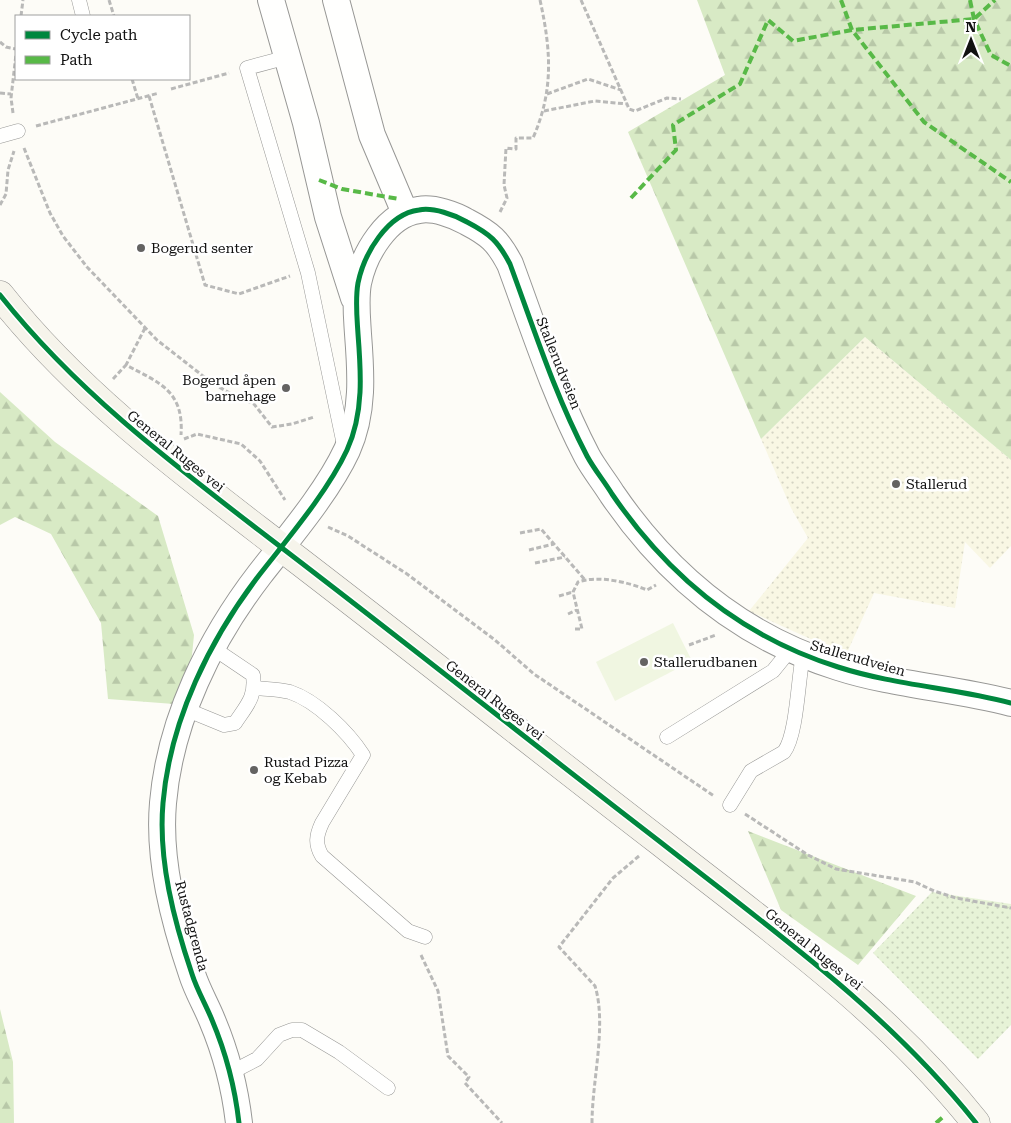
<svg xmlns="http://www.w3.org/2000/svg" width="1011" height="1123" font-family="'Roboto Serif',serif">
	<style>
		.farmland { fill: url(#farmland-dots) }
		.green { fill: url(#green-dots) }
		.forest { fill: url(#forest-firs) }
		.pitch { fill: #f0f6e1 }
		.lines { fill: none; stroke-linecap: round; stroke-linejoin: round }
		.lane-casing { stroke: #979795; stroke-width: 15 }
		.street-casing { stroke: #979795; stroke-width: 28 }
		.secondary-casing { stroke: #8e8d8b; stroke-width: 29 }
		.path { stroke: #b9b9b8; stroke-width: 3; stroke-dasharray: 5 2.5; stroke-linecap: butt }
		.lane { stroke: #fffffe; stroke-width: 14 }
		.street { stroke: #fffffe; stroke-width: 26 }
		.secondary { stroke: #f6f4eb; stroke-width: 28 }
		.quiet { stroke: #58b947; stroke-width: 4; stroke-dasharray: 8 4; stroke-linecap: butt }
		.cycleway-casing { stroke: #fff; stroke-width: 8 }
		.cycleway { stroke: #00873e; stroke-width: 5 }
		.poi-dot { fill: #646362; stroke: #fff; stroke-width: 2 }
		.labels { text-anchor: middle; stroke-width: 5; stroke-linejoin: round; paint-order: stroke }
		.poi-label { font-size: 14px; fill: #111; stroke: #fff; text-anchor: start }
		.street-label { font-size: 14px; fill: #111; stroke: #fff }
	</style>
	<defs>
		<pattern id="farmland-dots" width="8" height="8" patternUnits="userSpaceOnUse" patternTransform="scale(1.25)"><rect width="8" height="8" fill="#f9f7e4"/><path d="M2 2h.1M6 6h.1" fill="none" stroke="#d4d3c3" stroke-width="1.8" stroke-linecap="round"/></pattern>
		<pattern id="green-dots" width="8" height="8" patternUnits="userSpaceOnUse" patternTransform="scale(1.25)"><rect width="8" height="8" fill="#e7f3d7"/><path d="M2 2h.1M6 6h.1" fill="none" stroke="#c5cfb8" stroke-width="1.8" stroke-linecap="round"/></pattern>
		<pattern id="forest-firs" width="22" height="20" patternUnits="userSpaceOnUse" patternTransform="scale(1.25)"><rect width="22" height="20" fill="#d8eac5"/><path d="M5 1l3.5 6h-7zM16 11l3.5 6h-7z" fill="#b8c8a8"/></pattern>
	</defs>
	<rect width="100%" height="100%" fill="#fdfcf7"/>
	<path class="farmland" d="M865 337 1011 460V546L990 568 965 542 955 608 874 593 846 655 749 611 808 538 791 508 761 439Z"/>
	<path class="green" d="M932 892 1011 904V1025L978 1059 873 953Z"/>
	<path class="forest" d="M697 0H1011V460L865 337 761 439 628 132 725 75Z
		M0 392 55 442 158 516 194 635 187 705 108 699 101 623 51 534 15 517 0 525Z
		M748 831 916 896 858 965 781 910Z
		M0 1009 13 1062 14 1123H0Z"/>
	<path class="pitch" d="M673 623 692 661 615 701 596 662Z"/>
	<g class="lines">
		<defs>
			<path id="lane" d="M79 0 83 16
				M288 57 247 68 308 273 344 445
				M0 136 18 131
				M255 688C266 689 279 689 290 692 317 701 348 732 363 755L322 823C316 836 315 844 322 856L408 931 425 937
				M185 709 224 725 235 723C247 705 256 697 253 675L213 648
				M667 737 773 671 790 650
				M730 805 751 771 784 752C797 735 798 679 803 655
				M230 1073 257 1059 279 1035 292 1030H302L339 1052 388 1088"/>
			<path id="street" d="M271 0 306 123 328 217 354 298
				M336 0 372 135 405 213
				M239 1123C235 1088 226 1053 212 1020 206 1005 197 990 192 974 174 921 158 860 163 803 170 720 210 639 260 574 289 537 328 491 347 450 364 413 361 372 358 334 357 317 355 300 358 283 364 254 387 214 419 210 433 207 455 215 467 222 490 234 498 241 510 264 534 329 555 395 587 456 594 469 604 481 612 494 668 576 742 637 838 667 894 685 954 688 1011 703"/>
			<path id="secondary" d="M0 295C79 395 182 471 282 548 409 645 533 744 659 841 771 929 887 1011 976 1123"/>
		</defs>
		<use href="#lane" class="lane-casing"/>
		<use href="#street" class="street-casing"/>
		<use href="#secondary" class="secondary-casing"/>
		<path class="path" d="M109 0 114 16
			M581 0 627 104
			M21 16 23 0
			M0 42 6 47 16 49
			M132 79 138 99
			M171 89 229 73
			M0 93 11 94
			M547 94 588 79 621 90
			M149 96 205 285 239 294 290 276
			M544 111 595 101 627 104 629 109 635 111 667 98 681 99
			M13 113 11 98 16 54
			M36 126 159 93
			M24 148 50 213 63 236 87 267 157 340 212 383 233 395 254 404 272 427 292 424 314 417
			M0 205 6 194 8 170 14 151
			M500 212 507 198 504 185 506 148 516 149V138H533C554 90 551 50 540 0
			M145 328 126 365C160 383 184 391 181 435
			M113 379 126 365
			M184 439 197 434 241 444 260 461 285 500
			M328 527 348 536 407 574 495 640 534 674 714 796
			M520 533 541 529 585 580
			M529 550 554 544
			M535 563 565 557
			M559 596 573 592
			M568 614 577 610
			M575 629H582L573 592 578 582C598 575 628 582 647 590L656 585
			M689 645 716 635
			M745 814 808 855 836 869 915 882 934 891 956 898 1011 908
			M421 955 438 991 448 1056 469 1077 465 1083 502 1123
			M592 1123C592 1081 607 1025 595 986L559 947 613 878 639 856"/>
		<use href="#lane" class="lane"/>
		<use href="#street" class="street"/>
		<use href="#secondary" class="secondary"/>
		<path class="quiet" d="M841 0 852 30 924 122 1011 182
			M970 0 974 19 991 55 1011 66
			M319 180 342 189 399 199
			M631 198 676 150 673 125 740 84 768 20 793 41 852 30 974 19 995 0
			M936 1123 943 1117"/>
		<defs>
			<path id="cycleway" d="M0 295C79 395 182 471 282 548 409 645 533 744 659 841 771 929 887 1011 976 1123
				M239 1123C235 1088 226 1053 212 1020 206 1005 197 990 192 974 174 921 158 860 163 803 170 720 210 639 260 574 289 537 328 491 347 450 364 413 361 372 358 334 357 317 355 300 358 283 364 254 387 214 419 210 433 207 455 215 467 222 490 234 498 241 510 264 534 329 555 395 587 456 594 469 604 481 612 494 668 576 742 637 838 667 894 685 954 688 1011 703"/>
		</defs>
		<use href="#cycleway" class="cycleway-casing"/>
		<use href="#cycleway" class="cycleway"/>
	</g>
	<g class="poi-dot">
		<circle cx="141" cy="248" r="5"/>
		<circle cx="286" cy="388" r="5"/>
		<circle cx="896" cy="484" r="5"/>
		<circle cx="644" cy="662" r="5"/>
		<circle cx="254" cy="770" r="5"/>
	</g>
	<g class="labels">
		<g class="poi-label">
			<text x="151" y="253">Bogerud senter</text>
			<text x="276" y="385" text-anchor="end">Bogerud åpen<tspan x="276" dy="16">barnehage</tspan></text>
			<text x="906" y="489">Stallerud</text>
			<text x="654" y="667">Stallerudbanen</text>
			<text x="264" y="767">Rustad Pizza<tspan x="264" dy="16">og Kebab</tspan></text>
		</g>
		<g class="street-label">
			<text transform="translate(559 363) rotate(68)" y="5">Stallerudveien</text>
			<text transform="translate(176 451) rotate(39)" y="5">General Ruges vei</text>
			<text transform="translate(858 658) rotate(16)" y="5">Stallerudveien</text>
			<text transform="translate(495 700) rotate(38)" y="5">General Ruges vei</text>
			<text transform="translate(192 926) rotate(75)" y="5">Rustadgrenda</text>
			<text transform="translate(814 949) rotate(39)" y="5">General Ruges vei</text>
		</g>
	</g>
	<rect x="15" y="15" width="175" height="65" fill="#ffffff" stroke="#a0a0a0"/>
	<rect x="25" y="31" width="25" height="8" fill="#00873e" stroke="#a0a0a0"/>
	<text x="60" y="40" font-size="15" fill="#111111">Cycle path</text>
	<rect x="25" y="56" width="25" height="8" fill="#58b947" stroke="#a0a0a0"/>
	<text x="60" y="65" font-size="15" fill="#111111">Path</text>
	<g transform="translate(971 40)" stroke="#ffffff" stroke-width="4" paint-order="stroke">
	<path d="M0-4L9 19L0 12L-9 19Z" fill="#111111"/>
	<text y="-8" font-size="14" font-weight="bold" text-anchor="middle" fill="#111111">N</text>
	</g>
</svg>
